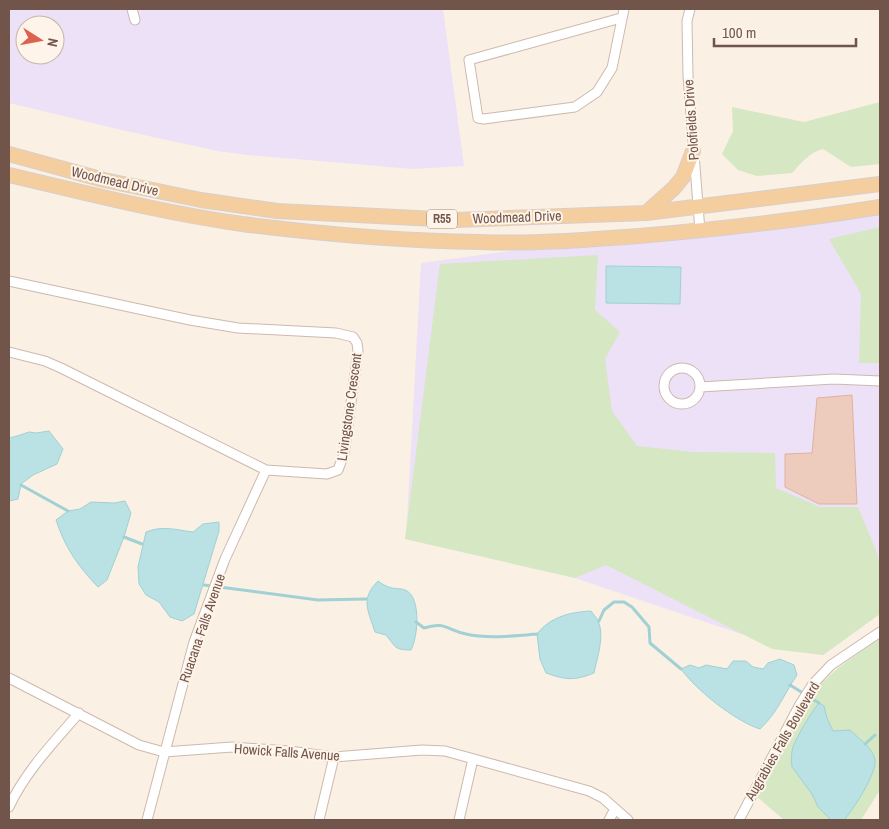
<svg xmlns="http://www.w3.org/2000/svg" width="889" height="829" font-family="'Archivo Narrow',sans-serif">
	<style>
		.education { fill: #ede1f7; fill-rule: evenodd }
		.green { fill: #d5e7c3 }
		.water { fill: #bae1e3; stroke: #a1d1d4 }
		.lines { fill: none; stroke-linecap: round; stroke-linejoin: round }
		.stream { stroke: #a1d1d4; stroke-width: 3 }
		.building { fill: #eeccbd; stroke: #e0b19f }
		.street-casing { stroke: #cdb9ae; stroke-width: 11 }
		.primary-casing { stroke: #d7cfcd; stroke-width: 16 }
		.street { stroke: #fff; stroke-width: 9 }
		.primary { stroke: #f5cea0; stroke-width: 14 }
		.labels { text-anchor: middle; stroke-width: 4; stroke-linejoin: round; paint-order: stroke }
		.shield { fill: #fef4ea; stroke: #9b857b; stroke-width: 1 }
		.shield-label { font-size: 12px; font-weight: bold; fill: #71554b }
		.street-label { font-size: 14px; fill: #71554b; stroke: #fef4ea }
	</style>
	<rect width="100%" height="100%" fill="#fbf0e4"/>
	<path class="education" d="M9 9H443L464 166 413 169 248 155 217 151 126 131 9 103ZM25 25H55V55H25Z
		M880 201V614L823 655 738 633 575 578 406 539 421 263Z"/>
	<path class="green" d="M880 102V164L851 167 823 149C810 152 801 163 792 173L757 176 738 170 722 154 733 131 732 107 804 122Z
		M880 227V363H859L861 294 829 239Z
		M598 255 595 310 620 332 605 359 612 411 637 446 693 452 775 453 776 488 820 507H858L877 553 880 567V614L823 655 772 649 606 565 575 578 405 539 440 264Z
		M880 638V790L861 820H784L756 796 812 692 838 668Z"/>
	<path class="water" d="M606 266 681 267 680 304 606 303Z
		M49 431 63 449 57 464 33 475 21 484 18 499 9 501V438L17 436 29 432 36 433Z
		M125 501 131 513 124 537 107 580 98 587C78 566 65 548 56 520L68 511 80 509 91 502 114 503Z
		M219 522V531L194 614 182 621 170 617 159 602 146 595 139 584 138 567 146 532C163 525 176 530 193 532L203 524Z
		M378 581C382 584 387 587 392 588 396 589 403 588 407 591 421 599 418 637 411 650 394 650 396 647 386 635L375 632C368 610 360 599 378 581Z
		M591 611C593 614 597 618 598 621 605 636 597 658 594 673 574 681 566 680 546 673L540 659 537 634C550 617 570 612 591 611Z
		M780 659 794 665 797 675C784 694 778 712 760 729 735 721 696 690 681 669L690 665 699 668 706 665 727 669 733 661H746L753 667 763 669 768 663Z
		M819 703 824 706 827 718 833 731 850 730C858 738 873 748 875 760 877 773 853 810 844 820H831L818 807 812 794 792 767C791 761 791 753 793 747 796 738 813 709 819 703Z"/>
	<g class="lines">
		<path class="stream" d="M21 485 68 511
			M124 537 142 544
			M204 585 318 600 366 599
			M599 621 604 610 614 602H624L632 607 649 627 650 643 681 669
			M416 622 424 628C445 621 447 630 466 634 487 639 515 636 537 634
			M790 685 819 703
			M865 744 875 735"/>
	</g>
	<path class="building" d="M852 395 857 504H819L785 487V454L812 453 817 398Z"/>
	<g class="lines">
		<defs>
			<path id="street" d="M132 9 135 20
				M690 9 687 21 688 76 700 231
				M621 18 469 60 478 118 484 119 575 107 597 92 612 68 624 9
				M9 281 190 320 238 328 336 333 353 337 357 343 358 351 344 454 338 470 327 474 266 470 61 368 45 361 9 352
				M664 386a18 18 0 1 1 36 0a18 18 0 1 1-36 0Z
				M700 387 834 379 880 381
				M9 678 139 745 164 752 232 747 289 751 334 757 422 750 445 751 589 791 603 798 628 820
				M9 807C25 772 54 742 79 713
				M147 820 194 642 225 559 266 470
				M319 820 334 757
				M459 820 473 759
				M609 820 615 809
				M739 820 799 706 813 684 831 665 880 632"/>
			<path id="primary" d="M9 154 104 180 201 200 277 211 456 220 646 213 880 184
				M9 175C86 193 163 213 242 224 321 234 401 241 480 242 533 244 586 240 639 236 720 229 800 220 880 207
				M646 213 674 188 683 177 693 151"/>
		</defs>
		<use href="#street" class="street-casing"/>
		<use href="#primary" class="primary-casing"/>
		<use href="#street" class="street"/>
		<use href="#primary" class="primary"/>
	</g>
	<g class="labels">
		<rect class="shield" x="427" y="209.5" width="30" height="19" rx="4"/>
		<g class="shield-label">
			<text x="442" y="223">R55</text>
		</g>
		<g class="street-label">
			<text transform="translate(691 120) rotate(-94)" y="5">Polofields Drive</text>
			<text transform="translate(115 181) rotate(13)" y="5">Woodmead Drive</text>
			<text transform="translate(517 217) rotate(-2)" y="5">Woodmead Drive</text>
			<text transform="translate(349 407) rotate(-82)" y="5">Livingstone Crescent</text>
			<text transform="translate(202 628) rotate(-71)" y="5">Ruacana Falls Avenue</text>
			<text transform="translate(782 741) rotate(-60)" y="5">Augrabies Falls Boulevard</text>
			<text transform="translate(287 752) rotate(4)" y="5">Howick Falls Avenue</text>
		</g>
	</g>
	<rect width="889" height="829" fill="none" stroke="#71554b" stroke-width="20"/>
	<g transform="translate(40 40) rotate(101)"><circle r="24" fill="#fef4ea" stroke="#c6b4aa"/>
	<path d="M0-4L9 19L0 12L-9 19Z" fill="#dd6250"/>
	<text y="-8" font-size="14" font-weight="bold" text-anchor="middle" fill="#71554b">N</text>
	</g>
	<path d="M714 38v8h142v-8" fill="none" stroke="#71554b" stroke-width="2.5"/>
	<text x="722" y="38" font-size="15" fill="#71554b" stroke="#fef4ea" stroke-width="4" paint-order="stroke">100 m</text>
</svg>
